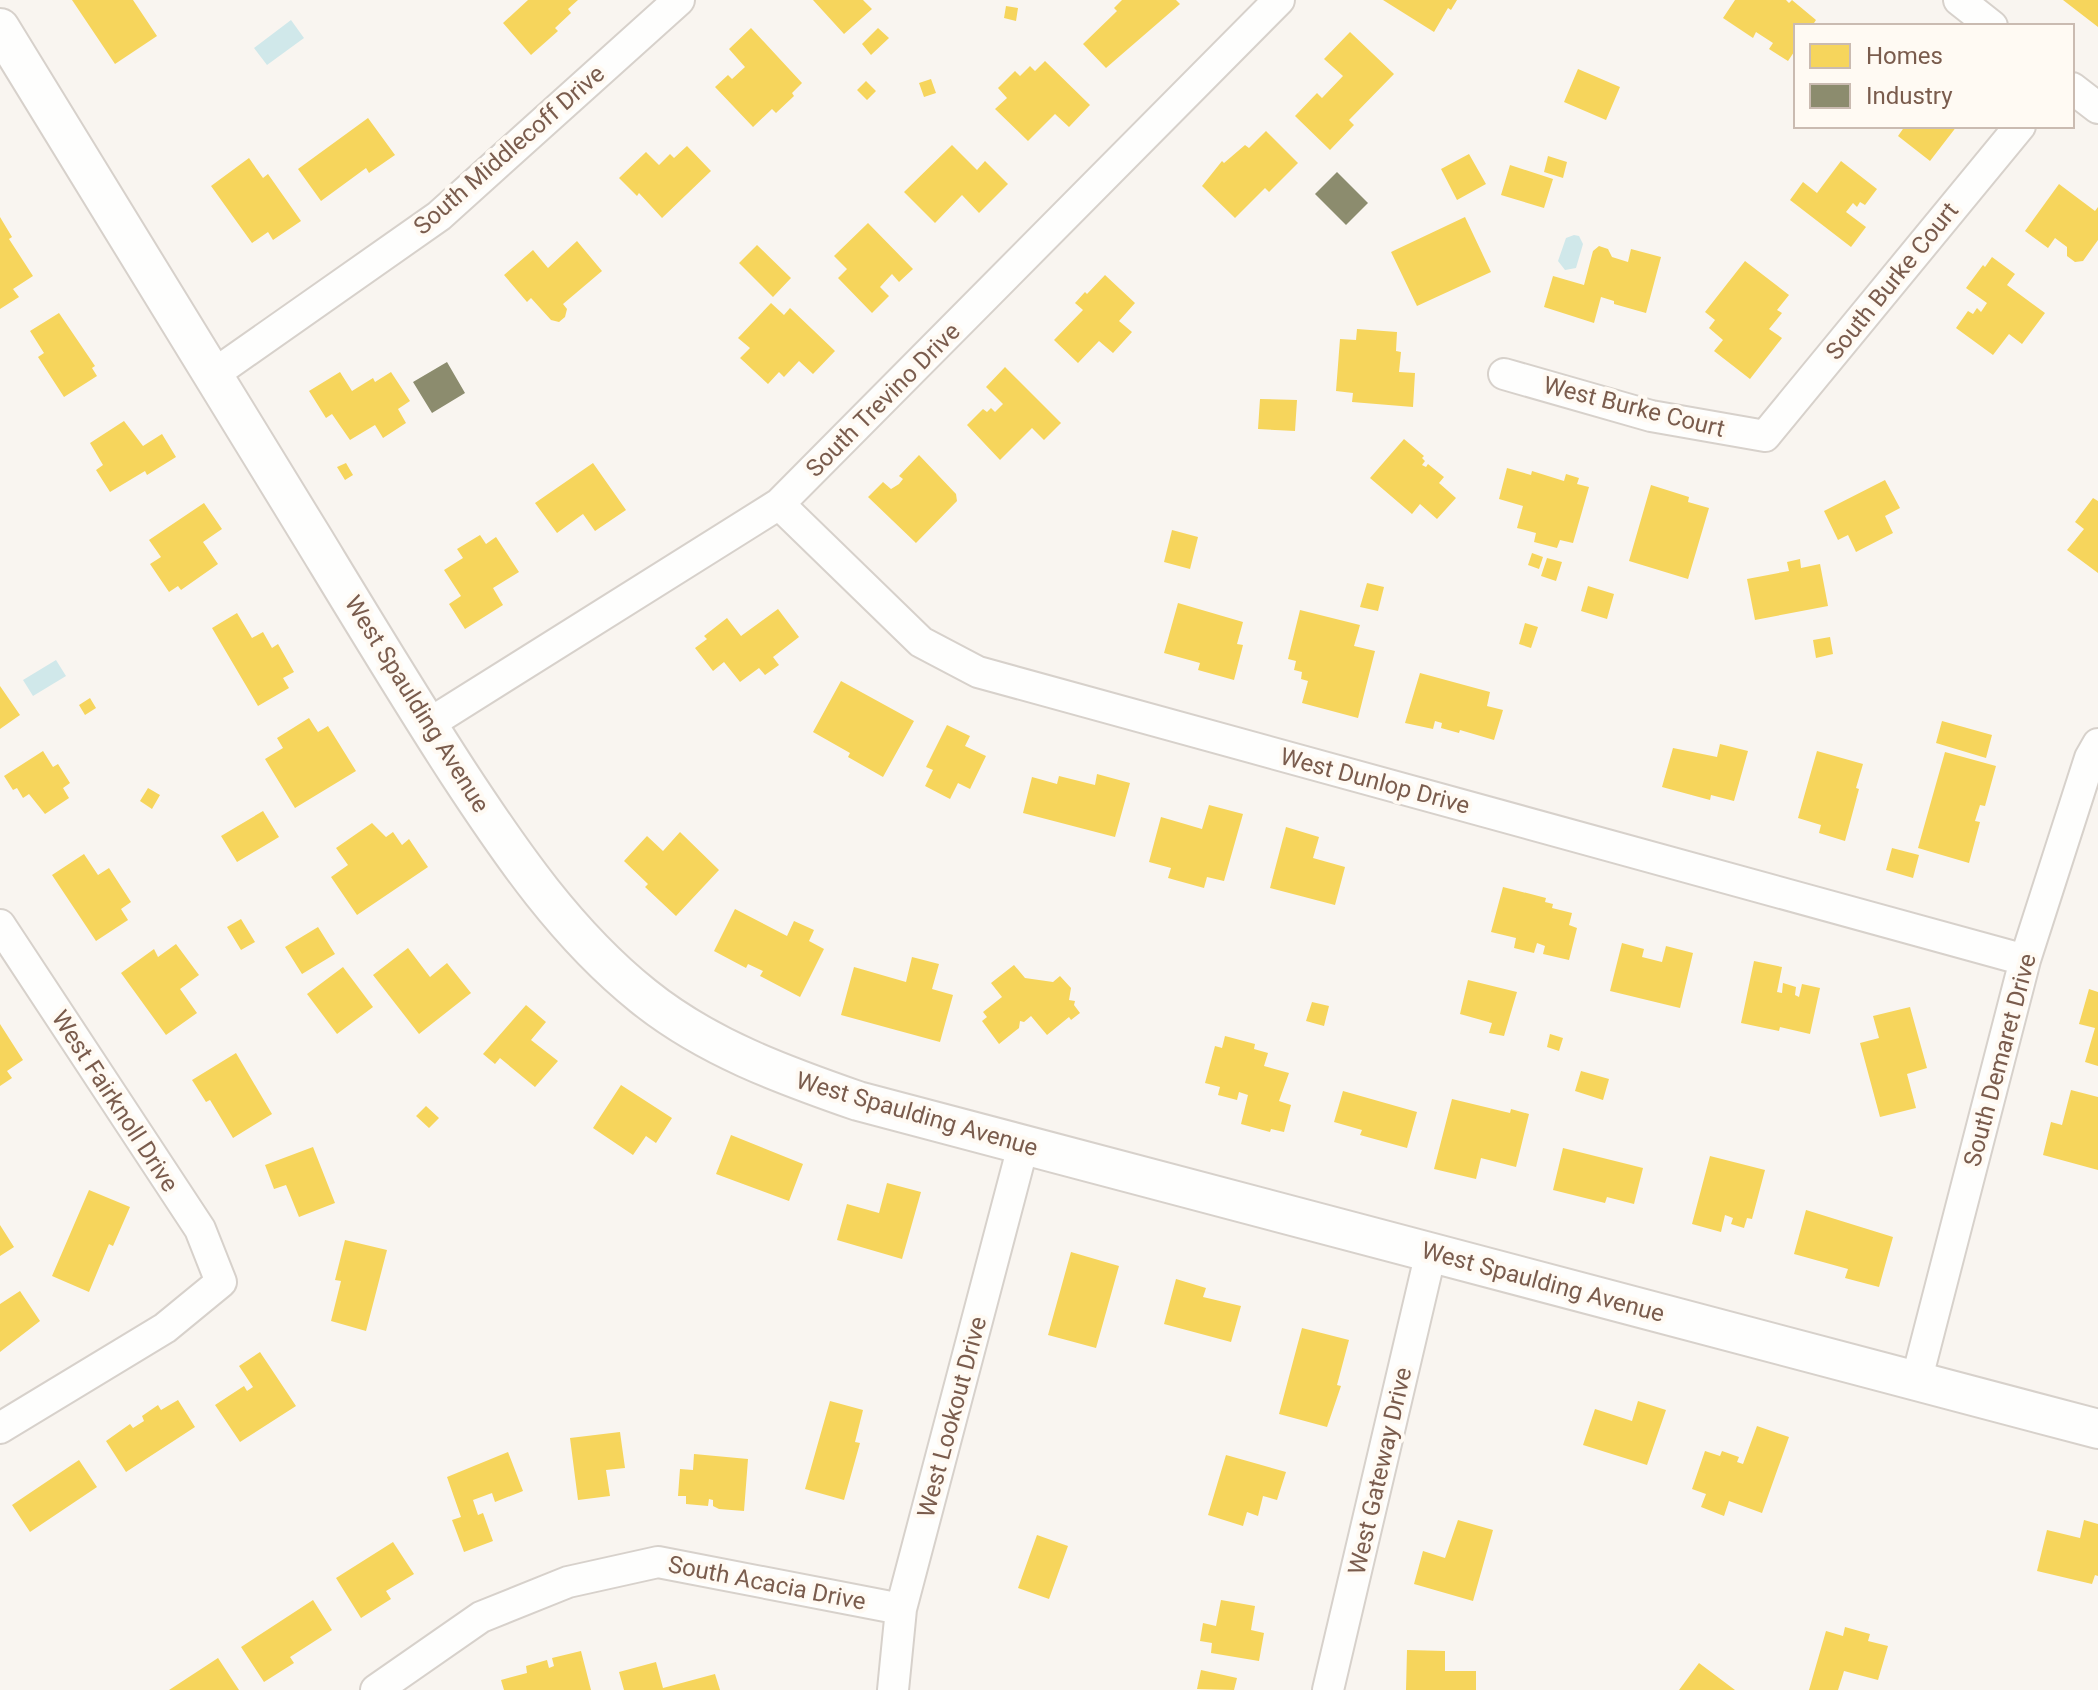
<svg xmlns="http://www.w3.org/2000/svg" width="2098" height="1690" font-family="Roboto,sans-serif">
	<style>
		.water { fill: #d0e8ea }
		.homes { fill: #f6d55c }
		.industry { fill: #8c8c6e }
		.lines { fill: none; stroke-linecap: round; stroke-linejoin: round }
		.minor-casing { stroke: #d7d1cb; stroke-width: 34 }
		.tertiary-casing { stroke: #d7d1cb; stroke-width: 42 }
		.minor { stroke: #fefefd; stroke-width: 30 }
		.tertiary { stroke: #fefefd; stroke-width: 38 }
		.labels { text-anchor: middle; stroke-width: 8; stroke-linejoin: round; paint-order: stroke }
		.street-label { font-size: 24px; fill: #7a5c4d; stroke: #fffaf3 }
	</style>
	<rect width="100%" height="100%" fill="#f9f5f0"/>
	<path class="water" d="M291 20 304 38 267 65 254 48Z
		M1574 235 1579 236 1583 244 1576 268 1565 270 1558 261 1566 238Z
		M56 660 66 676 33 696 23 680Z"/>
	<path class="homes" d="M72 0H133L157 36 115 64Z
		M528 0H578L568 9 571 13 555 28 558 31 531 55 503 23Z
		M813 0H863L872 9 844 34Z
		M1122 0H1176L1180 4 1106 68 1083 44 1117 11 1114 8Z
		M1383 0H1457L1451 10 1448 8 1434 32Z
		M1735 0H1786L1789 3 1792 0 1816 20 1812 26H1796V49L1788 61 1769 49 1773 43 1756 32 1753 38 1723 18Z
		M2063 0H2098V27Z
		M1006 6 1018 8 1016 21 1004 18Z
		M751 28 802 83 792 93 794 96 776 113 772 109 753 127 715 87 728 75 732 79 745 67 729 49Z
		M878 28 889 38 871 55 862 44Z
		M1350 32 1394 74 1349 120 1354 125 1330 150 1295 116 1317 93 1322 98 1343 76 1324 59Z
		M1045 61 1090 105 1069 127 1055 114 1028 141 995 109 1007 98 998 88 1015 71 1020 76 1030 66 1035 71Z
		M1578 69 1620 87 1606 120 1564 102Z
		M931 79 936 93 924 97 919 83Z
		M866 81 876 91 867 100 857 90Z
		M368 118 395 155 369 173 366 168 321 201 298 169Z
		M1905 126H1957L1930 161 1898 136Z
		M1266 131 1298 163 1269 192 1265 188 1235 218 1202 186 1222 161 1224 163 1245 145 1249 148Z
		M952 145 977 170 985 161 1008 184 979 213 962 195 935 223 904 192Z
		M687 146 711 171 662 218 639 193 637 196 619 178 646 152 659 165 670 154 674 158Z
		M1469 154 1486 184 1457 200 1441 169Z
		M1548 156 1567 162 1563 178 1544 172Z
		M249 158 263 178 268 174 301 221 273 240 268 232 252 243 211 186Z
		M1841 161 1877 189 1865 205 1860 202 1857 207 1853 203 1846 212 1866 227 1851 247 1790 200 1803 182 1817 193Z
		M1510 165 1553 179 1544 208 1501 195Z
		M2059 184 2095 211 2098 207V240L2083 261 2075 262 2067 256V247L2055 238 2048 248 2025 231Z
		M0 217 12 237 9 239 33 276 13 289 19 297 0 309Z
		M1465 217 1491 272 1417 306 1391 252Z
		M868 223 913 269 899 282 892 274 880 287 889 296 872 313 838 278 847 269 834 256Z
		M577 241 602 271 563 304 567 309 565 317 559 322 551 320 531 298 527 302 504 275 533 250 548 268Z
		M757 245 791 278 773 297 739 263Z
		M1599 246 1608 249 1612 257 1628 262 1631 249 1661 257 1646 313 1614 304V301L1601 297 1594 323 1544 307 1553 276 1584 285 1593 251Z
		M1992 257 2015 274 2007 285 2045 313 2022 344 2009 334 1993 355 1956 328 1968 311 1973 314 1977 308 1981 312 1987 303 1966 288 1983 265 1985 267Z
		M1745 261 1789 295 1777 310 1782 313 1769 329 1782 338 1750 379 1714 351 1723 340 1709 328 1715 320 1705 312Z
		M1105 275 1135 303 1119 321 1132 332 1113 353 1099 341 1078 363 1054 340 1083 310 1075 303 1085 292 1087 294Z
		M771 303 784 315 790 308 835 351 813 374 799 361 784 377 779 372 768 384 740 358 750 348 738 338Z
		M59 313 95 366 92 368 97 376 64 397 38 357 44 353 30 331Z
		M1357 329 1397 332 1396 351 1401 352 1399 372 1415 373 1413 407 1352 402 1353 393 1336 391 1340 339 1356 340Z
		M1005 367 1061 423 1044 440 1032 428 1000 460 967 425 983 409 987 412 991 408 995 412 1003 404 986 387Z
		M340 372 352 391 373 378 375 382 391 372 410 401 398 409 406 423 383 438 375 425 350 440 332 414 326 418 309 391Z
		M1260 399 1297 400 1295 431 1258 429Z
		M124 421 143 446 162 434 176 457 147 475 145 471 110 492 96 470 103 465 90 443Z
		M1404 439 1424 456 1422 458 1425 461 1422 465 1426 467 1428 464 1444 477 1439 483 1456 498 1437 519 1420 504 1412 514 1370 478Z
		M919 455 956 494 957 501 916 543 868 497 883 482 891 489 899 484 903 479 899 476Z
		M346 463 353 475 345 480 337 467Z
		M593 463 626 510 595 531 583 514 557 533 535 503Z
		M1507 468 1531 475 1532 471 1564 481 1566 474 1579 478 1577 484 1589 487 1573 543 1560 540 1557 548 1534 542 1536 533 1517 528 1523 506 1499 499Z
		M1885 480 1900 508 1885 516 1893 533 1856 552 1848 535 1838 540 1824 511Z
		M1651 485 1689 497 1688 502 1709 508 1688 579 1629 561Z
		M2093 498 2098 501V573L2067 550 2084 529 2075 522Z
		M204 503 222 529 203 542 218 564 181 590 178 586 169 592 150 564 161 557 149 540Z
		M1172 530 1198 537 1190 569 1164 562Z
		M480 535 486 544 496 537 519 572 493 588 503 605 465 629 449 604 461 596 444 570 463 558 457 549Z
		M1532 553 1543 557 1539 569 1528 565Z
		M1547 558 1562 562 1556 581 1541 576Z
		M1800 559 1801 568 1820 564 1828 606 1755 620 1747 579 1789 571 1787 562Z
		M1367 583 1384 587 1378 611 1360 607Z
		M1588 586 1614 594 1607 619 1581 611Z
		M1178 603 1243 622 1237 644 1243 645 1234 680 1198 670 1200 663 1164 653Z
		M778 609 799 637 773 657 779 665 765 675 759 668 740 682 724 662 713 671 695 648 707 639 704 636 727 618 741 636Z
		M1300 610 1360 625 1354 646 1375 651 1358 718 1302 703 1308 681 1301 679 1302 672 1294 670 1296 661 1288 659Z
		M237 613 252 638 263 632 272 648 278 644 294 672 283 678 289 688 258 706 212 628Z
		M1525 623 1538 627 1531 648 1519 644Z
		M1830 637 1833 654 1816 658 1813 640Z
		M1420 673 1490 692 1487 706 1503 710 1494 740 1460 730 1459 733 1441 728 1442 723 1435 721 1433 729 1405 723Z
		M841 681 914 721 883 777 848 757 850 753 813 732Z
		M0 686 20 715 0 729Z
		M90 698 96 708 85 715 79 705Z
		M309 718 318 732 328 726 356 771 295 808 265 759 283 748 277 738Z
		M1942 721 1992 735 1986 758 1936 743Z
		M947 725 970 736 965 746 986 756 970 789 958 783 950 799 925 786 933 770 926 767Z
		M1720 744 1748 751 1734 801 1711 795 1710 800 1662 787 1673 748 1717 757Z
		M43 751 53 767 58 764 70 783 63 788 69 798 45 814 29 794 23 798 17 788 13 790 4 776Z
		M1817 751 1863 764 1856 788 1859 789 1845 841 1819 833 1821 825 1798 818Z
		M1945 752 1996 766 1985 806 1980 805 1975 821 1980 822 1969 863 1918 848Z
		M1097 774 1130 783 1115 837 1023 813 1032 777 1057 784 1059 776 1095 785Z
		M148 788 160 795 152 809 140 801Z
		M1209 805 1243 814 1224 881 1207 877 1204 888 1168 878 1171 868 1149 862 1161 817 1202 829Z
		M263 811 279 837 237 862 221 836Z
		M372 823 386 837 393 832 402 845 409 839 428 867 357 915 331 877 348 865 336 848Z
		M1286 827 1319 837 1313 858 1345 867 1335 905 1270 888Z
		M680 832 719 870 676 916 645 887 648 884 624 861 647 836 663 851Z
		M1892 848 1919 855 1913 878 1886 870Z
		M84 854 98 875 109 868 131 902 121 909 128 920 96 941 52 875Z
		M1503 887 1546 898 1545 902 1553 904 1552 908 1572 913 1569 925 1577 928 1569 960 1543 954 1545 946 1537 943 1534 953 1514 948 1516 938 1491 932Z
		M735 909 787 936 794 921 814 930 809 941 824 949 800 997 760 976 763 971 748 964 746 968 714 951Z
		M241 919 255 942 241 950 227 927Z
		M318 927 335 954 302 974 285 947Z
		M1622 943 1644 949 1642 957 1662 962 1666 946 1693 953 1680 1008 1610 991Z
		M176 944 199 975 180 989 197 1013 166 1035 121 973 154 949 158 957Z
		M408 948 430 977 447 963 471 993 419 1034 373 975Z
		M912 957 939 964 932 989 953 995 940 1042 841 1015 854 967 906 982Z
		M1754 961 1782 967 1777 992 1782 993 1783 983 1796 987 1795 995 1799 997 1802 984 1820 988 1810 1034 1780 1027 1779 1031 1741 1023Z
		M1014 965 1025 978 1053 982 1060 976 1071 988 1069 1000 1075 1001 1074 1005 1080 1013 1071 1020 1069 1017 1047 1035 1031 1016 1024 1022 1020 1021 1019 1028 999 1044 982 1021 987 1017 983 1012 1002 997 991 983Z
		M343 967 373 1007 337 1034 307 994Z
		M1468 980 1517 992 1504 1036 1489 1033 1492 1023 1460 1014Z
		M2089 989 2098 992V1066L2085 1062 2095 1028 2079 1024Z
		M1312 1002 1329 1006 1324 1026 1306 1021Z
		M526 1005 546 1022 531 1040 558 1061 535 1087 500 1058 495 1064 483 1054Z
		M1910 1007 1927 1068 1907 1074 1916 1108 1880 1117 1860 1043 1879 1038 1873 1016Z
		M0 1024 23 1060 7 1071 12 1078 0 1086Z
		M1550 1034 1563 1038 1559 1051 1547 1047Z
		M1225 1036 1255 1044 1254 1049 1268 1053 1264 1066 1289 1073 1279 1101 1291 1105 1284 1132 1271 1129 1270 1132 1241 1124 1248 1095 1239 1092 1237 1100 1218 1095 1220 1087 1205 1083 1215 1046 1222 1048Z
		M236 1053 272 1114 233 1138 210 1100 206 1102 192 1080Z
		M1581 1071 1609 1079 1603 1100 1575 1091Z
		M621 1085 672 1118 656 1143 646 1136 633 1155 593 1128Z
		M2071 1090 2098 1097V1170L2043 1155 2051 1122 2062 1125Z
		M1343 1091 1417 1112 1407 1148 1360 1135 1362 1130 1334 1122Z
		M1452 1099 1510 1113 1511 1109 1529 1114 1516 1167 1481 1158 1476 1179 1434 1169Z
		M426 1106 439 1118 429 1128 416 1116Z
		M731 1135 803 1164 789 1201 716 1174Z
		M313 1147 335 1203 299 1217 286 1185 274 1189 265 1165Z
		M1563 1148 1643 1168 1634 1204 1607 1197 1605 1203 1553 1190Z
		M1710 1156 1765 1170 1752 1219 1747 1218 1744 1228 1731 1224 1733 1218 1725 1215 1721 1232 1692 1224Z
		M887 1183 921 1192 902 1259 837 1240 847 1204 879 1213Z
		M89 1190 130 1207 113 1246 109 1244 89 1292 52 1276Z
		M1806 1210 1893 1237 1879 1287 1845 1278 1848 1269 1794 1254Z
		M0 1225 14 1247 0 1256Z
		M345 1240 387 1250 366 1331 331 1321 341 1281 335 1280Z
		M1071 1252 1119 1266 1096 1348 1048 1335Z
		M1176 1279 1206 1288 1203 1297 1241 1306 1231 1342 1164 1324Z
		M20 1291 40 1321 0 1352V1304Z
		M1302 1328 1349 1340 1337 1385 1341 1386 1327 1427 1279 1414Z
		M260 1352 296 1406 240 1442 215 1405 244 1386 247 1391 253 1387 239 1366Z
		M178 1400 195 1427 126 1472 106 1441 130 1424 133 1428 144 1421 142 1416 158 1405 161 1410Z
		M830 1401 863 1410 855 1442 860 1443 844 1500 805 1489Z
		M1638 1401 1666 1410 1647 1465 1583 1445 1595 1409 1632 1421Z
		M1757 1426 1789 1437 1762 1513 1729 1501 1724 1516 1701 1507 1706 1494 1692 1489 1705 1451 1720 1456 1722 1451 1739 1457 1737 1462 1743 1464Z
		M620 1432 625 1468 606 1470 610 1496 578 1500 570 1438Z
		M508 1452 523 1491 495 1502 492 1493 473 1500 478 1515 483 1513 493 1541 464 1552 452 1520 461 1517 447 1477Z
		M694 1454 748 1459 744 1511 719 1509 713 1506V1500L709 1499 708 1506 686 1504V1496H678L680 1469 693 1470Z
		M1226 1455 1286 1472 1277 1500 1263 1496 1258 1516 1247 1512 1243 1526 1208 1515Z
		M79 1460 97 1487 30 1532 12 1505Z
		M1458 1520 1493 1530 1473 1601 1414 1584 1423 1551 1445 1558Z
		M2084 1520 2098 1524V1576L2095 1575 2092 1584 2037 1571 2047 1530 2080 1538Z
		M1037 1535 1068 1546 1049 1599 1018 1588Z
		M393 1542 414 1574 386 1591 391 1599 361 1618 336 1578Z
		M313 1600 332 1630 290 1657 294 1663 264 1682 241 1647Z
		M1221 1600 1255 1606 1251 1630 1264 1633 1259 1661 1211 1653 1212 1643 1200 1641 1203 1623 1216 1626Z
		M1845 1627 1870 1634 1868 1641 1888 1646 1878 1680 1844 1671 1838 1690H1809L1826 1631 1843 1636Z
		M1407 1650 1445 1651V1671H1476V1690H1406Z
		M581 1651 591 1690H504L501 1680 527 1673 526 1666 547 1660 549 1668 554 1666 552 1658Z
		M218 1658 239 1690H169Z
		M656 1662 663 1688 715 1674 720 1690H624L619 1672Z
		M1699 1663 1735 1690H1679Z
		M1201 1670 1237 1678 1234 1690 1197 1689Z"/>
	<path class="industry" d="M1337 172 1368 203 1346 225 1315 194Z
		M447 362 465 393 432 413 413 382Z"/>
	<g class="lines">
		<defs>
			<path id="minor" d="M1959 0 1992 26
				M2072 88 2098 108
				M214 374 439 216 679 0
				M1504 374 1651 416 1765 436 2020 126
				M779 504 921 642 978 672 2025 960
				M427 725 779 504 1279 0
				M0 925 200 1229 221 1282 165 1328 0 1428
				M1916 1382 2025 960 2090 758 2098 744
				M376 1690 481 1617 568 1582 658 1562 901 1609
				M893 1690 901 1609 1023 1146
				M1328 1690 1431 1252"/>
			<path id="tertiary" d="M0 28C106 199 211 369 314 540 362 619 409 697 459 774 512 855 567 935 643 996 706 1047 783 1075 858 1101L2098 1429"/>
		</defs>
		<use href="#minor" class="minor-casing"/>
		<use href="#tertiary" class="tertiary-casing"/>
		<use href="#minor" class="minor"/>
		<use href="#tertiary" class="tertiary"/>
	</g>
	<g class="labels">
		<g class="street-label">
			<text transform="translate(509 150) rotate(-41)" y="8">South Middlecoff Drive</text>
			<text transform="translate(1892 281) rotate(-51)" y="8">South Burke Court</text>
			<text transform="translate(883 400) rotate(-45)" y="8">South Trevino Drive</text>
			<text transform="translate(1634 407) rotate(14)" y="8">West Burke Court</text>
			<text transform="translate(417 704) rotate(58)" y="8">West Spaulding Avenue</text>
			<text transform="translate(1375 781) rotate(15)" y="8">West Dunlop Drive</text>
			<text transform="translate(2000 1060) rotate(-75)" y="8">South Demaret Drive</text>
			<text transform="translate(115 1101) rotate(57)" y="8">West Fairknoll Drive</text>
			<text transform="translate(917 1114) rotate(16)" y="8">West Spaulding Avenue</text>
			<text transform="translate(1543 1282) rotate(15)" y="8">West Spaulding Avenue</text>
			<text transform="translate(952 1417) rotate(-75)" y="8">West Lookout Drive</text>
			<text transform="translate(1380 1471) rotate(-77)" y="8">West Gateway Drive</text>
			<text transform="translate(767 1583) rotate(11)" y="8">South Acacia Drive</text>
		</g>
	</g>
	<rect x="1794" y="24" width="280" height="104" fill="#fffaf3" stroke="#cabbb1" stroke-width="2"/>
	<rect x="1810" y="44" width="40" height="24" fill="#f6d55c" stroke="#cabbb1" stroke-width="2"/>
	<text x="1866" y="64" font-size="24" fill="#7a5c4d">Homes</text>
	<rect x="1810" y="84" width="40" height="24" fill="#8c8c6e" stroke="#cabbb1" stroke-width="2"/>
	<text x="1866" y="104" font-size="24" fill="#7a5c4d">Industry</text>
</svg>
